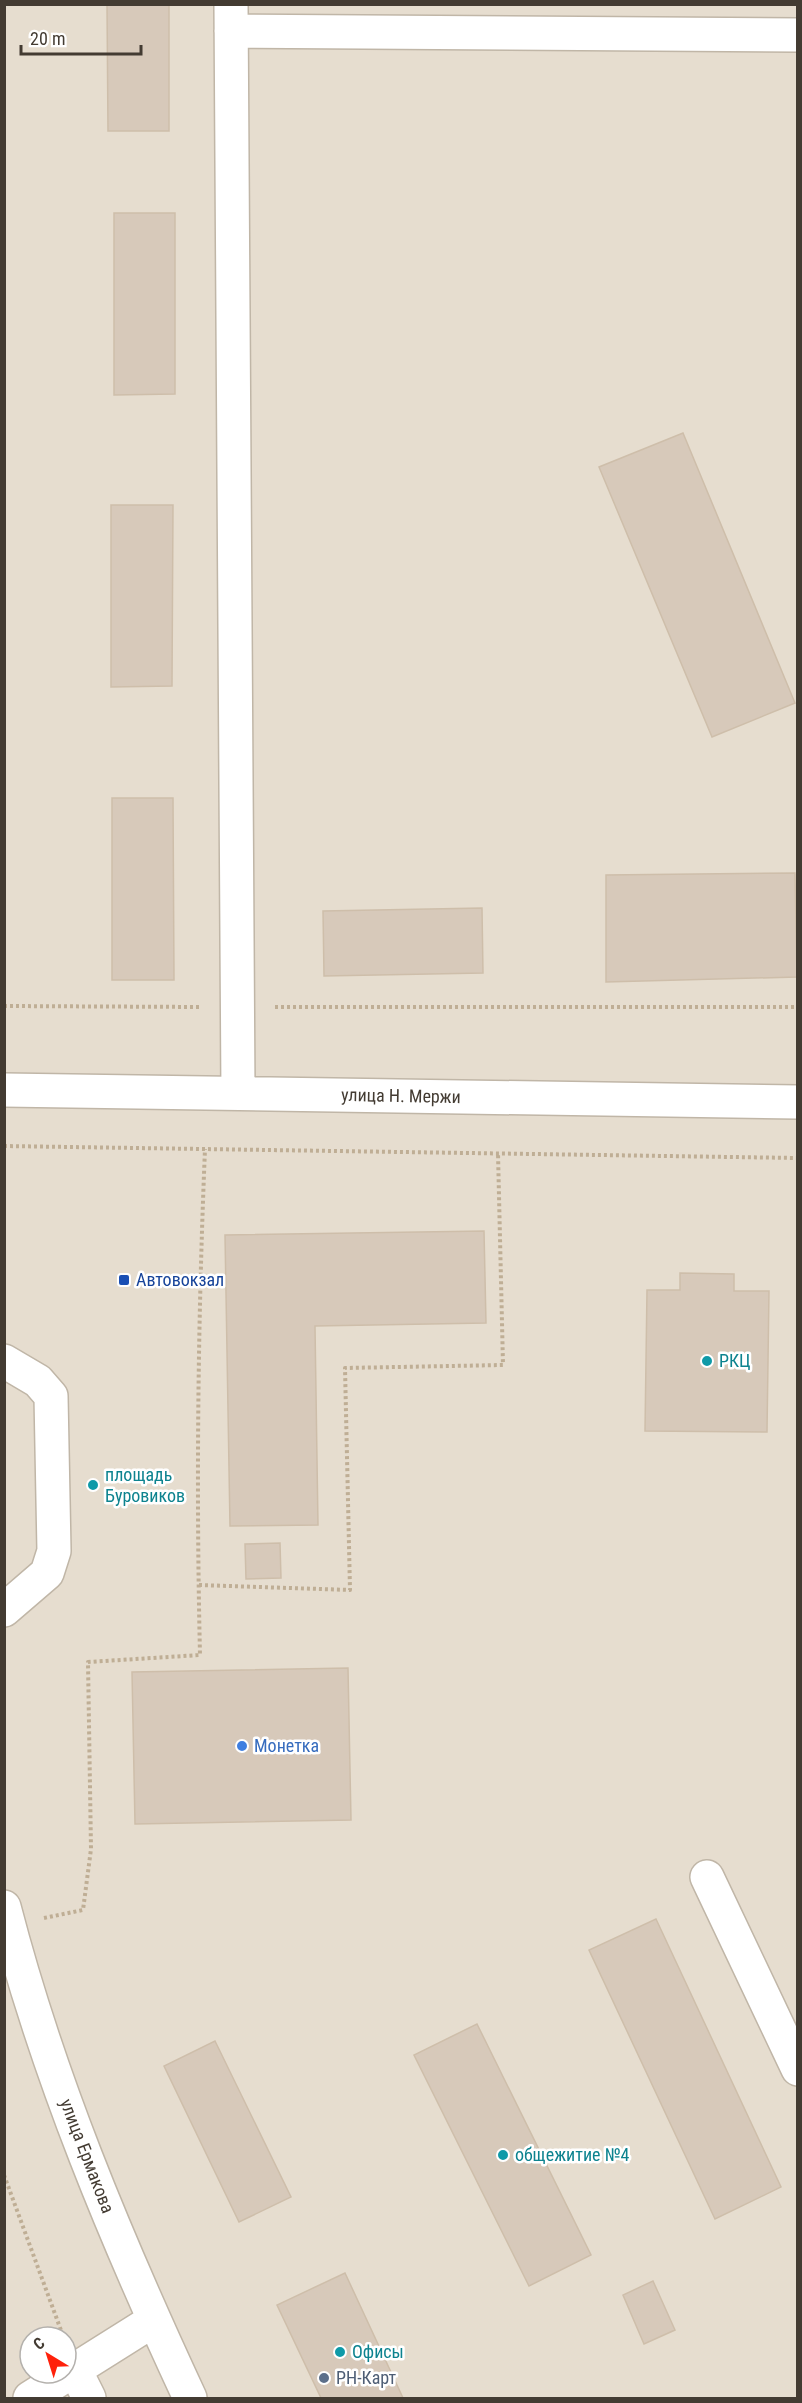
<svg xmlns="http://www.w3.org/2000/svg" width="802" height="2403" font-family="'Roboto Condensed',sans-serif">
	<style>
		.residential { fill: #e6ddcf; fill-rule: evenodd }
		.building { fill: #d7c9ba; stroke: #cebeaa; stroke-width: 1.5 }
		.lines { fill: none; stroke-linecap: round; stroke-linejoin: round }
		.minor-casing { stroke: #c0b6a7; stroke-width: 36 }
		.path { stroke: #bfae95; stroke-width: 4; stroke-dasharray: 3 3; stroke-linecap: butt }
		.minor { stroke: #fff; stroke-width: 33 }
		.transit-dot { fill: #1a4fb4; stroke: #fff; stroke-width: 2 }
		.culture-dot { fill: #0f9aa8; stroke: #fff; stroke-width: 2 }
		.shop-dot { fill: #3f7fe0; stroke: #fff; stroke-width: 2 }
		.service-dot { fill: #5c6f8a; stroke: #fff; stroke-width: 2 }
		.labels { text-anchor: middle; stroke-width: 5; stroke-linejoin: round; paint-order: stroke }
		.street-label { font-size: 18px; fill: #433b32; stroke: #fff }
		.transit-label { font-size: 18px; fill: #164399; stroke: #fff; text-anchor: start }
		.culture-label { font-size: 18px; fill: #0d838f; stroke: #fff; text-anchor: start }
		.shop-label { font-size: 18px; fill: #366cbe; stroke: #fff; text-anchor: start }
		.service-label { font-size: 18px; fill: #4e5e75; stroke: #fff; text-anchor: start }
	</style>
	<rect width="100%" height="100%" fill="#f2ece1"/>
	<path class="residential" d="M5 5H797V2398H5ZM30 2337H66V2373H30Z"/>
	<path class="building" d="M107 4H169V131H108Z
		M114 213H175V394L114 395Z
		M683 433 795 703 712 737 599 467Z
		M111 505H173L172 686 111 687Z
		M112 798H173L174 980H112Z
		M795 873 797 977 606 982V875Z
		M482 908 483 973 324 976 323 911Z
		M484 1231 486 1323 315 1326 318 1525 230 1526 225 1235Z
		M680 1273 734 1274V1291H769L767 1432 645 1431 647 1290H680Z
		M280 1543 281 1578 246 1579 245 1544Z
		M348 1668 351 1820 135 1824 132 1672Z
		M656 1919 781 2187 715 2219 589 1950Z
		M477 2024 591 2255 529 2286 414 2055Z
		M215 2041 291 2197 239 2222 164 2066Z
		M345 2273 403 2398H321L277 2305Z
		M653 2281 675 2330 644 2344 623 2295Z"/>
	<g class="lines">
		<defs>
			<path id="minor" d="M231 4 238 1093
				M231 31 798 35
				M4 1090 798 1102
				M4 1361 38 1381 51 1396 54 1551 47 1573 4 1610
				M707 1877 798 2069
				M4 1907C48 2077 116 2239 190 2398
				M75 2370 89 2398
				M30 2398 154 2320"/>
		</defs>
		<use href="#minor" class="minor-casing"/>
		<path class="path" d="M4 1006 202 1007
			M275 1007H798
			M4 1146 798 1158
			M199 1585 350 1590 345 1368 503 1365 498 1153
			M44 1918 83 1910 91 1849 88 1662 200 1655C196 1485 198 1318 205 1149
			M4 2175 62 2333"/>
		<use href="#minor" class="minor"/>
	</g>
	<rect class="transit-dot" x="118" y="1274" width="12" height="12" rx="3"/>
	<g class="culture-dot">
		<circle cx="707" cy="1361" r="6"/>
		<circle cx="93" cy="1485" r="6"/>
		<circle cx="503" cy="2155" r="6"/>
		<circle cx="340" cy="2352" r="6"/>
	</g>
	<circle class="shop-dot" cx="242" cy="1746" r="6"/>
	<circle class="service-dot" cx="324" cy="2378" r="6"/>
	<g class="labels">
		<g class="street-label">
			<text transform="translate(401 1096) rotate(1)" y="6">улица Н. Мержи</text>
			<text transform="translate(87 2156) rotate(69)" y="6">улица Ермакова</text>
		</g>
		<g class="transit-label">
			<text x="136" y="1286">Автовокзал</text>
		</g>
		<g class="culture-label">
			<text x="719" y="1367">РКЦ</text>
			<text x="105" y="1481">площадь<tspan x="105" dy="21">Буровиков</tspan></text>
			<text x="515" y="2161">общежитие №4</text>
			<text x="352" y="2358">Офисы</text>
		</g>
		<g class="shop-label">
			<text x="254" y="1752">Монетка</text>
		</g>
		<g class="service-label">
			<text x="336" y="2384">РН-Карт</text>
		</g>
	</g>
	<rect width="802" height="2403" fill="none" stroke="#433b32" stroke-width="12"/>
	<g transform="translate(48 2355) rotate(322)"><circle r="28" fill="#ffffff" stroke="#b4b1ad" stroke-width="1.5"/>
	<path d="M0-4.5L10 22L0 15L-10 22Z" fill="#ff210b"/>
	<text y="-9" font-size="16" font-weight="bold" text-anchor="middle" fill="#433b32">С</text>
	</g>
	<path d="M21 45v9h120v-9" fill="none" stroke="#433b32" stroke-width="3"/>
	<text x="30" y="45" font-size="18" fill="#433b32" stroke="#ffffff" stroke-width="4.5" paint-order="stroke">20 m</text>
</svg>
